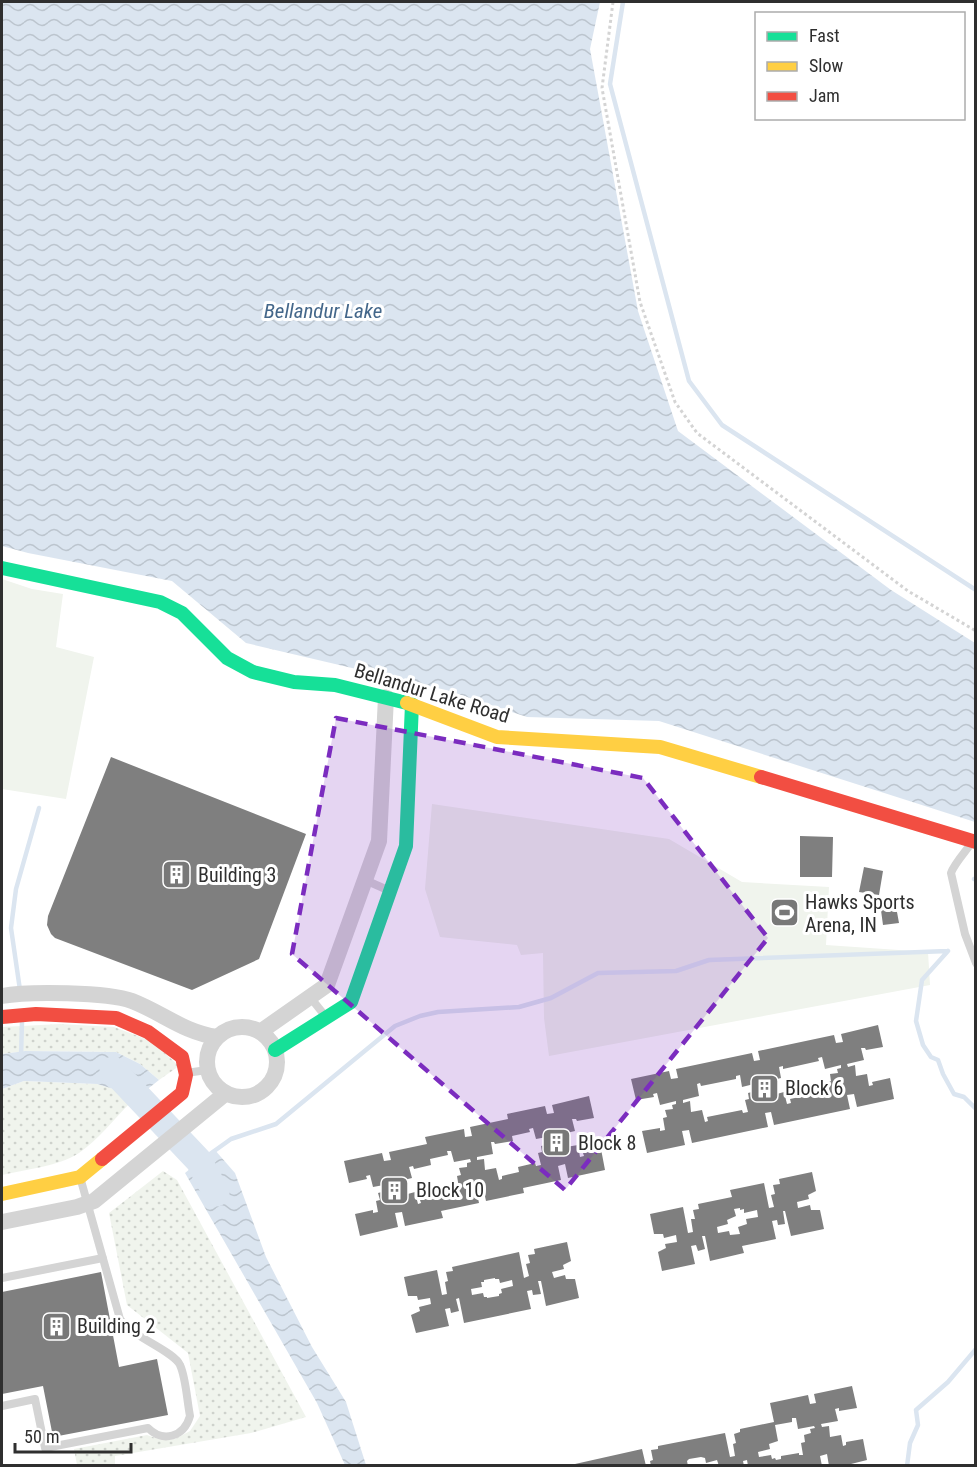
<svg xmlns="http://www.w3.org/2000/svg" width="977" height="1467" font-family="'Roboto Condensed',sans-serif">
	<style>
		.grass { fill: #f0f4ed }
		.garden { fill: url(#garden-dots) }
		.water { fill: url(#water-waves) }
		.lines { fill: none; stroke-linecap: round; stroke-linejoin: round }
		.stream { stroke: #dbe5f0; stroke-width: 4.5 }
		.river { stroke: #dbe5f0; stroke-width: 27 }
		.building { fill: #7f7f7f; fill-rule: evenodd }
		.path { stroke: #d4d4d4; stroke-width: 3; stroke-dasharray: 3 3; stroke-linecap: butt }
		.lane { stroke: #d4d4d4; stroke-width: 8 }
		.street { stroke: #d4d4d4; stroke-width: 16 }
		.fast { stroke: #16e098; stroke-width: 14 }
		.slow { stroke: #ffcf43; stroke-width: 14 }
		.jam { stroke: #f24e42; stroke-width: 14 }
		.marked { fill: #7b2cbf; fill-opacity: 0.2; stroke: #7b2cbf; stroke-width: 4.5; stroke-dasharray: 12 8; stroke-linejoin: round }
		.labels { text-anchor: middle; stroke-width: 6; stroke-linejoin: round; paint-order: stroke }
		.street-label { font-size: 20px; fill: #2f2f2f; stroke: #fff }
		.poi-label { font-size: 20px; fill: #2f2f2f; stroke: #fff; text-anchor: start }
		.water-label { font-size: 21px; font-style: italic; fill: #44678a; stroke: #fff }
	</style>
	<defs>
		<pattern id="garden-dots" width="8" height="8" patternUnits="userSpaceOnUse" patternTransform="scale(1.5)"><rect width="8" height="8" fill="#f0f4ed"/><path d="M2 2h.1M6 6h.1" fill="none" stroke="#ced2cc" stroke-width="1.8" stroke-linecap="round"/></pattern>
		<pattern id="water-waves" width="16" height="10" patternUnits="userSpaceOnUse" patternTransform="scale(1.5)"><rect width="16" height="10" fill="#dbe5f0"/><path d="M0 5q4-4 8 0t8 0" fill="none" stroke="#bcc5ce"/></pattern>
	</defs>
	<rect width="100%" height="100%" fill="#fff"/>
	<path class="grass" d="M2 579 32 589 63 594 56 647 94 657 66 799 2 789Z
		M432 804 669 839 742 882 829 887 826 945 928 952 930 985 549 1056 544 1018 543 953 521 955 517 945 440 937 425 889Z"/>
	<path class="garden" d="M60 1024 114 1027 151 1041 179 1066 159 1080 140 1064 116 1052 25 1051 2 1054V1027Z
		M24 1081 97 1084 117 1090 130 1103C114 1119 98 1140 79 1153 57 1167 27 1169 2 1175V1089Z
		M163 1171 177 1180 306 1417 251 1433 115 1456V1465H77L74 1449 147 1435 161 1440 175 1439 190 1431 200 1416 188 1353 127 1305 109 1213Z"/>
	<path class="water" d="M2 2H600L590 49 638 311 678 431 891 590 975 643V822L659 721 527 717 446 690 246 643 172 581 28 553 2 546Z
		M25 1051 116 1052 140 1064 159 1080 130 1103 117 1090 97 1084 24 1081 2 1089V1054Z
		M214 1149 235 1173 266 1257 312 1347 346 1402 366 1465H345L317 1403 185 1173Z"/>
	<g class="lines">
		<path class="stream" d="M623 2 610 84 689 381 722 425 976 590
			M974 879 976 880
			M948 951 922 980 916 1021 923 1045 931 1057 938 1060 943 1074 954 1094 964 1097 976 1109
			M20 990 11 928 16 889 39 808
			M21 1056 22 1022
			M210 1154 231 1139 276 1124 395 1026 420 1016 438 1012 519 1007 551 998 598 973 676 971 709 960 948 951
			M907 1466 910 1443 918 1425 916 1410 948 1382 976 1349"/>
		<path class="river" d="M113 1070 199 1161 216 1193"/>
	</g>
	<path class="building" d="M111 757 306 834 259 959 192 990 55 938 51 934 47 925 48 916Z
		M800 836 833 837 832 877H800Z
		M864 867 883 871 879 895 859 892Z
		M895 901 899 923 883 925 880 903Z
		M878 1025 883 1047 866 1050 865 1048H861L864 1060 847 1064 848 1067 855 1065 856 1076 867 1074 869 1086 873 1085 872 1082 890 1078 894 1099 857 1107 854 1094 847 1095 850 1109 774 1125 771 1112 765 1113 768 1127 692 1143 689 1130 682 1131 685 1145 647 1153 642 1131 660 1128V1131L665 1130 663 1118 667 1117 665 1110 673 1109 672 1105 676 1104V1101L660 1105 657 1093 653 1094 654 1097 636 1100 631 1079 669 1071 671 1079 678 1078 676 1069 752 1053 754 1061 760 1060 758 1051 834 1035 836 1043 843 1042 841 1034ZM822 1057 825 1069 841 1065V1068L837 1069 838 1073 830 1074 831 1081 828 1082 830 1094 825 1095 824 1092 790 1099 791 1103 787 1104 784 1092 773 1095 772 1083 765 1085V1082L781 1078 779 1067 783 1066V1069L819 1061 818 1058ZM740 1075 742 1087 758 1083 759 1086 755 1087 756 1091 748 1093 749 1099 745 1100 748 1112 743 1113 742 1110 707 1117 708 1121 705 1122 702 1110 691 1112 690 1101 683 1103V1100L699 1096 697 1084 700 1083 701 1086 736 1079V1076Z
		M589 1096 594 1118 577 1121 576 1119H572L575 1131 558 1135 559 1137 566 1136V1147L578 1145 580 1157 584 1156 583 1153 601 1149 605 1170 568 1178 565 1164 558 1166 561 1180 523 1188 524 1193 486 1201 483 1187 476 1189 479 1203 441 1211 443 1218 405 1226 402 1212 395 1213 398 1227 360 1236 355 1214 373 1210V1213L378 1212 376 1201 380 1200 378 1193 386 1191 385 1187 390 1186 389 1184 373 1187 370 1175 366 1176 367 1179 349 1183 344 1161 382 1153 384 1161 391 1160 389 1152 427 1144 425 1137 464 1129 465 1137 472 1136 470 1127 508 1119 507 1114 545 1106 547 1114 554 1113 552 1105ZM533 1128 536 1139 552 1136V1139L548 1140 549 1144 541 1146 542 1152 538 1153 541 1165 536 1166 535 1163 518 1167 519 1172 502 1176V1179L499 1180 496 1168 485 1170 484 1159 477 1160V1157L493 1154 491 1142H494L495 1144 513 1141 512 1136 530 1132 529 1129ZM447 1151H451L454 1162 470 1159 471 1162 467 1163V1167L459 1168 461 1175 457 1176 459 1188 455 1189 454 1186 437 1190 438 1196 420 1200 421 1203 418 1204 415 1192 404 1195 403 1183 396 1185V1182L412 1178 409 1167 413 1166 414 1169 431 1165 430 1159 448 1155Z
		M812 1172 816 1191 808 1195 809 1199 797 1202 798 1208 810 1205 811 1210H820L824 1229 791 1236 785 1211H783L785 1224 778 1225 777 1220 772 1221 776 1239 742 1246 744 1253 710 1261 705 1236H702L705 1249 698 1251 696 1245 691 1246 695 1264 662 1271 658 1252 666 1248 665 1244 677 1242 676 1235 664 1238 663 1234H654L650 1214 683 1207 688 1233 693 1232 691 1219H695L693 1210 699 1209 698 1204 732 1197 730 1190 764 1183 769 1208 774 1207 771 1195 775 1194 773 1185 780 1184 779 1179ZM740 1208V1210L744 1209V1213L757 1210 758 1217 746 1219 747 1224 738 1227 740 1234 730 1235 729 1231 718 1233 717 1227 728 1224 727 1220 736 1216 734 1209Z
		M567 1242 571 1261 563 1265 564 1269 552 1272 554 1278 565 1275 566 1279H575L579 1298 546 1306 541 1281H538L541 1294 533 1295 532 1290 527 1291 531 1309 464 1323 459 1298 456 1299 459 1311 451 1313 450 1308 445 1309 449 1326 416 1333 411 1315 420 1311 419 1307 431 1304 430 1298 418 1300 417 1296H408L404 1277 437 1270 442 1295 447 1294 445 1282 448 1281 446 1272 453 1271 452 1267 519 1252 524 1278 529 1276 526 1264 530 1263 528 1255 535 1254 534 1249ZM495 1278V1279H499L500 1283 512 1280 513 1286 501 1289 502 1293 499 1294V1296L487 1298V1297H484L483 1293 472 1295 471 1289 482 1287 481 1282H484V1280Z
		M101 1272 119 1367 157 1359 168 1415 53 1437 43 1386 2 1394V1292Z
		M852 1386 857 1408 839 1411V1408L835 1409 838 1421 821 1424 822 1427 829 1426 830 1437 841 1435 843 1446 846 1445V1442L863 1439 867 1460 843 1466H829L827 1454 820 1456 822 1466H748L747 1460 743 1461 744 1466H719L717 1460 706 1463 705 1458 701 1457 689 1459 687 1461 688 1466H651L650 1461 653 1460 651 1450 658 1449V1446L725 1433 730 1457 735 1456 733 1444 736 1443 734 1434 740 1432V1429L774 1422 770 1403 808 1395 810 1404 816 1403 814 1394ZM792 1418H796L798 1429 814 1426 815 1428 810 1429 811 1433 804 1435 805 1442 801 1443 803 1455H799V1453L781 1456V1459L776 1460 775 1458 772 1459 771 1455 759 1457 758 1452 770 1449 769 1444 778 1441 775 1425 792 1422Z
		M642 1449 646 1466H575V1464Z"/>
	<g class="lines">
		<path class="path" d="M613 2 602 88 640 302 675 402 697 433 908 591 976 631"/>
		<path class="lane" d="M973 841C966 851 954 864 951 873L965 934 976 963
			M365 880 390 891
			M310 997 326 1017
			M186 1073 207 1070
			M2 1278 103 1258
			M2 1406 35 1399 45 1448 148 1428C163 1443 184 1437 190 1416 187 1401 186 1378 180 1365 174 1351 132 1337 120 1319L80 1177"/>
		<path class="street" d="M2 996C28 991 108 992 132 1001 163 1013 183 1032 217 1037
			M207 1062a35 35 0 1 1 70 0a35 35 0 1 1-70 0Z
			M260 1032 327 985 379 841 386 697
			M2 1222 77 1207 94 1201 226 1093"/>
		<path class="fast" d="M2 568 160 602 182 613 227 658 253 672 294 682 335 685 407 703
			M275 1050 351 1002 406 846 412 704"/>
		<path class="slow" d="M407 703 497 737 660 747 761 777
			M2 1194 80 1177 102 1159"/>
		<path class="jam" d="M761 777 976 842
			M2 1017 36 1014 116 1018 148 1032 182 1057 186 1075 182 1093 102 1159"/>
	</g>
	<path class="marked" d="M336 718 643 778 768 938 565 1190 292 954Z"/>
	<defs>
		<symbol id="building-square" viewBox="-11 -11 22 22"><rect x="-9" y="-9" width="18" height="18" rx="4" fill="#787878" stroke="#fff"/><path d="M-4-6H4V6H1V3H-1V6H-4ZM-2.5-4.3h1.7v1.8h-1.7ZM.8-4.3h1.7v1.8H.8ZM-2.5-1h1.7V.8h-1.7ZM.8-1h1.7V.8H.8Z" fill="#fff"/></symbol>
		<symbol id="stadium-square" viewBox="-11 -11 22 22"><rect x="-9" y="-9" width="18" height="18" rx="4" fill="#787878" stroke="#fff"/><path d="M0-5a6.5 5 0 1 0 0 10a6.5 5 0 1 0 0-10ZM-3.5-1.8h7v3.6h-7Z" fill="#fff"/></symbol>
	</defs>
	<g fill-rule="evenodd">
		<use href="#building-square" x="160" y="858" width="33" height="33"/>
		<use href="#stadium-square" x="768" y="896" width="33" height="33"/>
		<use href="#building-square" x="748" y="1072" width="33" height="33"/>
		<use href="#building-square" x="540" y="1126" width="33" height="33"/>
		<use href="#building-square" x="378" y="1174" width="33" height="33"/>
		<use href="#building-square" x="40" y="1310" width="33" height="33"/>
	</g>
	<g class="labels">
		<g class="street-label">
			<text transform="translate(432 693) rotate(17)" y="7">Bellandur Lake Road</text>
		</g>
		<g class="poi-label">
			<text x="198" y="882">Building 3</text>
			<text x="805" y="909">Hawks Sports<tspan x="805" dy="23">Arena, IN</tspan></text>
			<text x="785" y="1095">Block 6</text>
			<text x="578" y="1150">Block 8</text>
			<text x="416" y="1197">Block 10</text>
			<text x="77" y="1333">Building 2</text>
		</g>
		<g class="water-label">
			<text x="323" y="318">Bellandur Lake</text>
		</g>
	</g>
	<rect width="977" height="1467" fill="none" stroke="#2f2f2f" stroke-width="6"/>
	<rect x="755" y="12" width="210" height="108" fill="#ffffff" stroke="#acacac" stroke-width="1.5"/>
	<rect x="767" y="32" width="30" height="9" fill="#16e098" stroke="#acacac" stroke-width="1.5"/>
	<text x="809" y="42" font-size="18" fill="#2f2f2f">Fast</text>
	<rect x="767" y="62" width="30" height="9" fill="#ffcf43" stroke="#acacac" stroke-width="1.5"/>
	<text x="809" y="72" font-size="18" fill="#2f2f2f">Slow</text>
	<rect x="767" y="92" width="30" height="9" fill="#f24e42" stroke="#acacac" stroke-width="1.5"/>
	<text x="809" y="102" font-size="18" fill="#2f2f2f">Jam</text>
	<path d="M15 1443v9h116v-9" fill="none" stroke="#2f2f2f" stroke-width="3"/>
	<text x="24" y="1443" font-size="18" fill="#2f2f2f" stroke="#ffffff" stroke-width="4.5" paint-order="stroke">50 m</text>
</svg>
